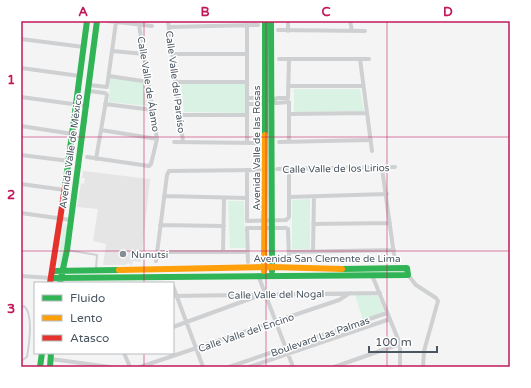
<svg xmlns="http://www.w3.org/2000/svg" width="531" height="388" font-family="'Varela Round',sans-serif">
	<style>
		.education { fill: #e6e5e6 }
		.green { fill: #d9f2e3 }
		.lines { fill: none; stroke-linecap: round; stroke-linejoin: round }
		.lane { stroke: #ced0d2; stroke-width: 2 }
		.street { stroke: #ced0d2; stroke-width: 4 }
		.fast { stroke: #30b455; stroke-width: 6 }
		.slow { stroke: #ff9f0a; stroke-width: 6 }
		.jam { stroke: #e5322d; stroke-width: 6 }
		.grid { fill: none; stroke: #c2185b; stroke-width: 1; stroke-opacity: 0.55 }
		.poi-dot { fill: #868d94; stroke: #fff; stroke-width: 1.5 }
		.labels { text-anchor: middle; stroke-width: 3; stroke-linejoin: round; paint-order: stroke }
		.street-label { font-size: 10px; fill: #4a5661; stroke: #fff }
		.poi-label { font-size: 10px; fill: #4a5661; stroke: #fff; text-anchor: start }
		.neatline { fill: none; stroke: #c2185b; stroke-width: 1.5 }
		.grid-label { font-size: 13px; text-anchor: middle; font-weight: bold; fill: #c2185b }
	</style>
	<rect width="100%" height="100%" fill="#f4f4f4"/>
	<path class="education" d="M83 171 150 179 141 262 133 261 132 266 129 263 125 265H103L106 244 93 241 98 209 77 207 81 183 84 184 85 178H82Z"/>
	<path class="green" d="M110 77 148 84 150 106 109 102Z
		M181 84H245V113L184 112Z
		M294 89H360L364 111 294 112Z
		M310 199V249H292V200Z
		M228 201H244L245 248H230Z
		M63 224 68 225 63 267H58Z
		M359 294 378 296 384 312 363 320 355 295Z"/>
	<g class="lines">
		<path class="lane" d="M67 250 97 255 96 268
			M21 308 24 306C34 314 29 345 27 357L21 361"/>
		<path class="street" d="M108 21 152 26
			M168 21 183 142
			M350 21 352 31
			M247 25V143
			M169 27 258 25
			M278 30 365 31
			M288 31V21
			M21 39 84 47
			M112 51 145 54
			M173 54H247
			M279 59H369
			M360 59 372 151
			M21 68 80 76
			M109 76 149 82
			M177 82H246
			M89 85 107 87 116 22
			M288 86H363
			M89 91 105 93 107 95 96 159
			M21 97 87 106
			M247 98H263L266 101
			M273 100 276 103 289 102V141
			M270 101 277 98H288L289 59
			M105 104 153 110
			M247 104H262L266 101
			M289 114 367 113
			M180 115H247
			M21 126 73 134
			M101 130 157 139
			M174 142 259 143
			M279 142 371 140
			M21 155 69 161
			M87 157 149 166 151 164 157 139 139 25
			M382 168 395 262
			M277 169 395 167
			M247 170V221L286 220 289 217V169
			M21 184 65 190
			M164 196 247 198
			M289 197 387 194
			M21 213 71 220
			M313 224 390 223
			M160 225 224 226
			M313 251 314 197
			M157 252H247
			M223 252 224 198
			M289 252 394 250
			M156 261 167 175 169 171 259 170
			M248 262 247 228H286L288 229 289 260
			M258 275 293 367
			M372 275 400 344V367
			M408 275 416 285 436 298 438 301 424 351 423 367
			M21 276 51 278
			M173 286 203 367
			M173 296 380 293
			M173 327 255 297
			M124 353 130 367
			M51 359 110 367
			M140 367 339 300 350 293
			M229 367 387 313
			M249 367 390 319
			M334 367 400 344"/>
		<path class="fast" d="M271 21 272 271
			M265 135V21
			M65 187 87 21
			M52 271 119 270
			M51 278 408 275 407 268 342 269
			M60 283 67 250 97 21
			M40 367 42 353
			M50 367 51 353"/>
		<path class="slow" d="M119 270 272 267 342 269
			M264 271 265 135"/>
		<path class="jam" d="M50 283 65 187"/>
	</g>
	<path class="grid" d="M144 21V283M266 21V367M387 21V367M21 137H510M21 251H510M144 353V367"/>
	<circle class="poi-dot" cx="123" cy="254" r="4"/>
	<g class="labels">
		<g class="street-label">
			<text transform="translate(176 82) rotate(83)" y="4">Calle Valle del Paraíso</text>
			<text transform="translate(149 84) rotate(81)" y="4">Calle Valle de Álamo</text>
			<text transform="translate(256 148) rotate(-90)" y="4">Avenida Valle de las Rosas</text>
			<text transform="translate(70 151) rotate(-82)" y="4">Avenida Valle de México</text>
			<text transform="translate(336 168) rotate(-1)" y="4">Calle Valle de los Lirios</text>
			<text x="327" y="262">Avenida San Clemente de Lima</text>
			<text transform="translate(276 294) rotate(-1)" y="4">Calle Valle del Nogal</text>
			<text transform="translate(246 332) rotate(-19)" y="4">Calle Valle del Encino</text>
			<text transform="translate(320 336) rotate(-19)" y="4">Boulevard Las Palmas</text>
		</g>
		<g class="poi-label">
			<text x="131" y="258">Nunutsi</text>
		</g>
	</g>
	<rect width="531" height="388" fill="none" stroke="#ffffff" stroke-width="44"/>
	<rect x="34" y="282" width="140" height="72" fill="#ffffff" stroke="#b7bbc0"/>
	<rect x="42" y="295" width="20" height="6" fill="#30b455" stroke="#b7bbc0"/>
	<text x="70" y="302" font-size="12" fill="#4a5661">Fluido</text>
	<rect x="42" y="315" width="20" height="6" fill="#ff9f0a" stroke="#b7bbc0"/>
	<text x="70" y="322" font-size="12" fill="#4a5661">Lento</text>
	<rect x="42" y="335" width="20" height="6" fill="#e5322d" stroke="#b7bbc0"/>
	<text x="70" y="342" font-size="12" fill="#4a5661">Atasco</text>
	<path d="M369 346v6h68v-6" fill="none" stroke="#4a5661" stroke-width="2"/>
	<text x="375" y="346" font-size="12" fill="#4a5661" stroke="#ffffff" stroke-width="3" paint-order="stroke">100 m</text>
	<rect x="22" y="22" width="487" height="344" class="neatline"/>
	<g class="grid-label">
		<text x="83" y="16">A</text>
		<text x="205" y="16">B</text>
		<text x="326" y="16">C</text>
		<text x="448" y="16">D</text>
		<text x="11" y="84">1</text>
		<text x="11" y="199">2</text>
		<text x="11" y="313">3</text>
	</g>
</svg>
